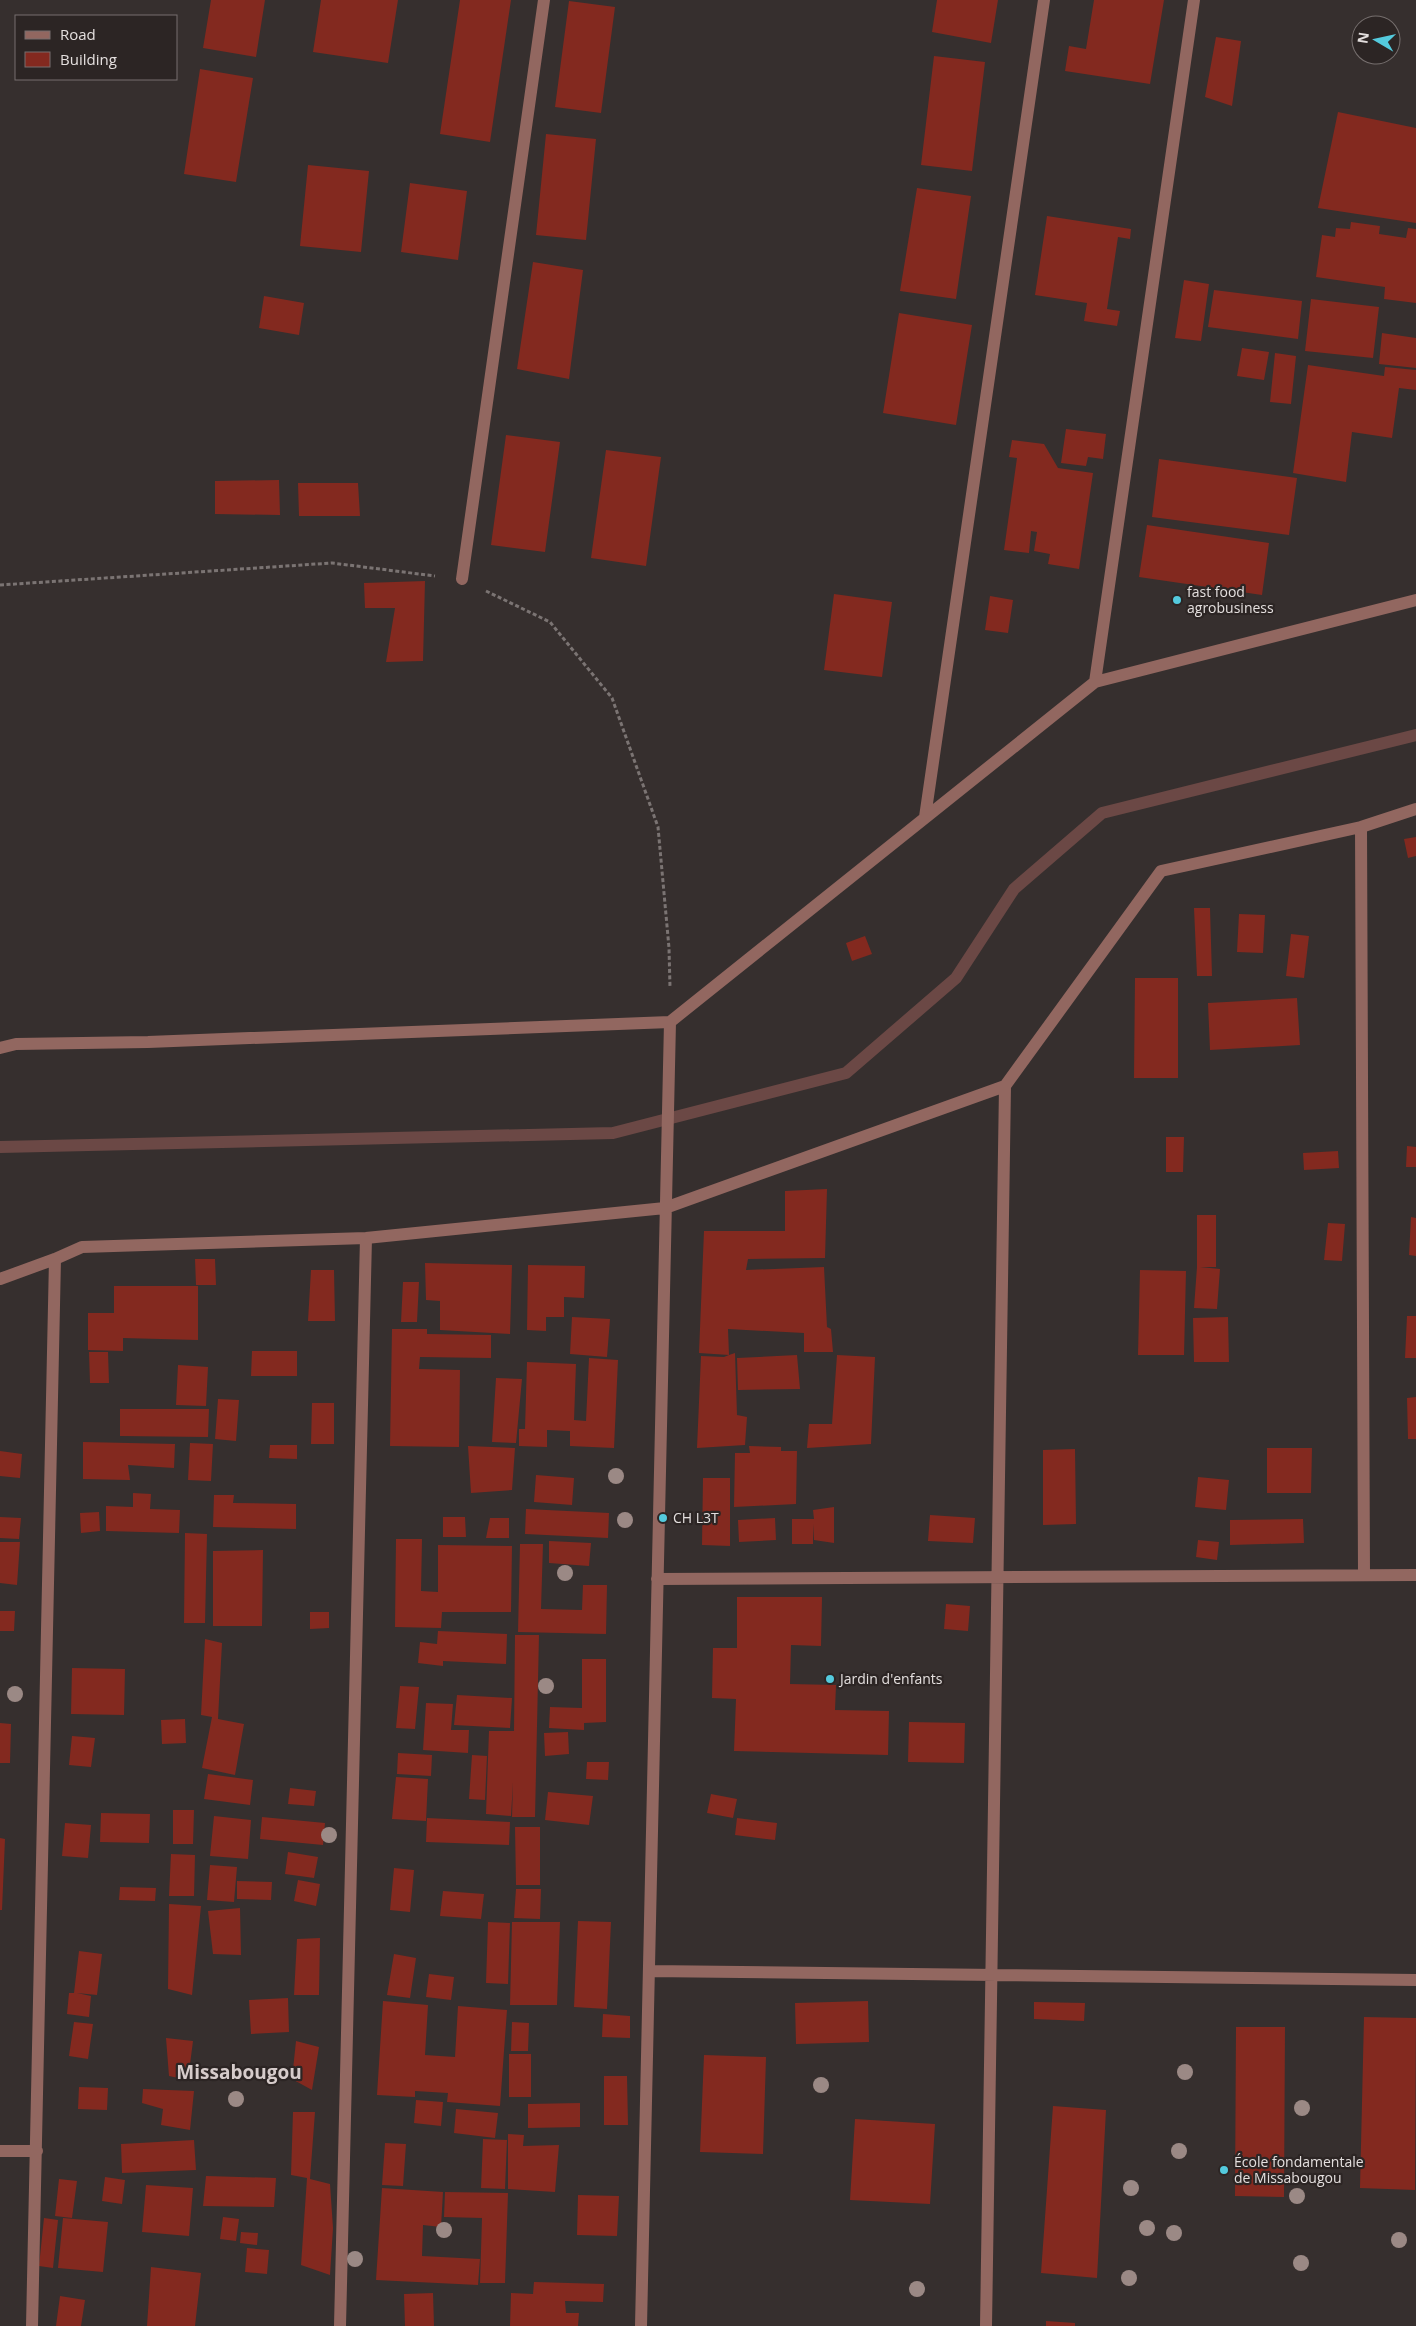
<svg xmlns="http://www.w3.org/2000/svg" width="1416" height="2326" font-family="'Open Sans',sans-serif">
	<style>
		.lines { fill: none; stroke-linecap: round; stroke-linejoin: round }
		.stream { stroke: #6b4845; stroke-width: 12 }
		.building { fill: #83291f }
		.path { stroke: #7b7473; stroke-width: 3; stroke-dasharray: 4 2.5; stroke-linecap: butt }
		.minor { stroke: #926760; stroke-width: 12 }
		.tree { fill: #9b8985 }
		.poi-dot { fill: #54cadd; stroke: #2c2524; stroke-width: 2 }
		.labels { text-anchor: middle; stroke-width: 4.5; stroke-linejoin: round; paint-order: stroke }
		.poi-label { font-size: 14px; fill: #e4dfde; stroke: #2c2524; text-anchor: start }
		.district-label { font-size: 19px; font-weight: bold; fill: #d6cccb; stroke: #2c2524 }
	</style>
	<rect width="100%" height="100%" fill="#362f2e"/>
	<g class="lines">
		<path class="stream" d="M0 1147 613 1133 846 1073 956 978 1014 889 1102 813 1416 735"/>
	</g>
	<path class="building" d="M211 0H265L256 57 203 48Z
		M321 0H398L388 63 313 52Z
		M460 0H511L490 142 440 134Z
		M937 0H998L991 43 932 32Z
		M1094 0H1164L1150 84 1065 71 1069 46 1086 49Z
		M569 1 615 7 601 113 555 107Z
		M1216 37 1241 41 1232 106 1205 97Z
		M934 56 985 62 972 171 921 165Z
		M200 69 253 78 236 182 184 174Z
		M1338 112 1416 128V223L1318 208Z
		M546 134 596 139 586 240 536 235Z
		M308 165 369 171 361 252 300 246Z
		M410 183 467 191 458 260 401 252Z
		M917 188 971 196 956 299 900 291Z
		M1047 216 1131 229 1130 239 1118 237 1107 309 1120 311 1117 326 1084 321 1087 303 1035 295Z
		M1351 222 1380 226 1379 234 1406 238 1408 228 1416 229V303L1384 299 1385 287 1316 277 1322 235 1335 237 1336 228 1350 229Z
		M533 262 583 270 569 379 517 369Z
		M1184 280 1209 284 1201 341 1175 338Z
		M1214 290 1302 301 1298 339 1208 327Z
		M264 296 304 303 299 335 259 328Z
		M1311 299 1379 307 1373 358 1305 351Z
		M899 313 972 325 956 425 883 413Z
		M1382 333 1416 338V368L1379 364Z
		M1242 348 1269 352 1264 380 1237 376Z
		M1275 353 1296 356 1291 404 1270 402Z
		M1308 365 1384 376 1385 367 1416 370V390L1399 388 1392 438 1352 432 1346 482 1293 473Z
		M1066 429 1106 434 1103 459 1088 457 1086 466 1061 463Z
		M506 435 560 442 545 552 491 545Z
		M1012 440 1044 444 1058 468 1093 473 1079 569 1048 564 1050 554 1034 551 1037 532 1031 531 1029 553 1004 550 1017 458 1009 457Z
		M606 450 661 457 646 566 591 558Z
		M1159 459 1297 478 1289 535 1152 517Z
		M279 480 280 515 215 514V481Z
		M298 483H358L360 516H299Z
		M1147 525 1269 543 1262 595 1139 577Z
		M425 581 423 661 386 662 395 608H365L364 583Z
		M834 594 892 602 882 677 824 670Z
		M990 596 1013 600 1008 633 985 630Z
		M1416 837V856L1408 858 1404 839Z
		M1194 908H1210L1212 976H1197Z
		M1239 914 1265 915 1263 953 1237 952Z
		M1291 934 1309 936 1304 978 1286 976Z
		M865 936 872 954 852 961 846 943Z
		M1135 978H1178V1078H1134Z
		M1297 998 1300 1045 1210 1050 1208 1003Z
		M1166 1137H1184L1183 1172H1166Z
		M1407 1146 1416 1147V1167H1406Z
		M1338 1151 1339 1168 1304 1170 1303 1153Z
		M827 1189 825 1258 748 1259 746 1270 824 1267 827 1327 831 1329 833 1352H804V1333L728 1329 729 1355 735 1353 737 1415 747 1417 745 1445 697 1448 701 1356 724 1357 729 1355 699 1353 704 1231H785V1191Z
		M1197 1215H1216V1267H1200L1220 1269 1217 1309 1194 1308 1197 1267Z
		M1411 1217 1416 1218V1256L1409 1255Z
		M1328 1223 1345 1224 1342 1261 1324 1260Z
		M195 1259H215L216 1285H196Z
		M425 1263 512 1265 510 1334 440 1330V1301L426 1300Z
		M528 1265 585 1266 584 1298 564 1297V1317H546V1331L527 1330Z
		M311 1270H334L335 1321H308Z
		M1140 1270 1186 1271 1184 1355H1138Z
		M403 1282H419L417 1322H401Z
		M114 1286H198V1340L123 1338V1351L88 1350V1313H114Z
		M1407 1316H1416V1358H1405Z
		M572 1317 610 1319 607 1357 570 1354Z
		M1228 1317 1229 1362H1194L1193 1318Z
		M392 1329H427V1334L491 1335V1358L420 1357 419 1369 460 1370 459 1447 390 1446Z
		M252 1351H297V1376H251Z
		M89 1352H108L109 1383H90Z
		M797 1355 800 1389 738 1390 737 1358Z
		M837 1355 875 1357 871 1444 807 1448 809 1424H832Z
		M589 1358 618 1360 614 1448 570 1446V1431L547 1430V1447L519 1446V1429H525L527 1362 576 1364 574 1420 586 1421Z
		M178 1365 208 1367 206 1406 176 1405Z
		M496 1378 522 1379 516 1443 492 1442Z
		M1416 1397V1439H1408L1407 1398Z
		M218 1399 239 1400 236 1441 215 1439Z
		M312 1403H334V1444H311Z
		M120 1409H209L208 1437 120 1436Z
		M83 1442 175 1444 174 1468 128 1465 130 1480 83 1479Z
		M190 1443 213 1444 211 1481 188 1480Z
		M270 1445H297V1459L269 1458Z
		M468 1446 515 1448 512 1490 471 1493Z
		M749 1446 781 1447V1451H797L796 1504 734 1507 735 1453H750Z
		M1267 1448H1312L1311 1493H1267Z
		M1075 1449 1076 1524 1043 1525V1450Z
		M0 1451 22 1454 20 1478 0 1476Z
		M536 1475 574 1478 572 1505 534 1502Z
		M1198 1477 1229 1480 1226 1510 1195 1507Z
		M703 1478H730V1546L702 1545Z
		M133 1493 151 1494 150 1509 180 1510 179 1533 106 1531V1506L133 1507Z
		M214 1495H234L233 1503 296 1504V1529L213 1527Z
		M834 1507V1543L814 1540 813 1524V1544H792V1519H814L813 1510Z
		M526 1509 609 1513 608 1538 525 1534Z
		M99 1512 100 1531 81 1533 80 1513Z
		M930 1515 975 1518 973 1543 928 1541Z
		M0 1517 21 1518 19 1539 0 1538Z
		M443 1517H465L466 1537H443Z
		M490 1518H509V1538H486Z
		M775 1518 776 1540 739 1542 738 1520Z
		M1303 1519 1304 1543 1230 1545V1520Z
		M185 1533 207 1534 205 1623H184Z
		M396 1539H422L421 1591 438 1592V1545L512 1546 511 1612H442L441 1628 395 1627Z
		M1198 1540 1219 1542 1217 1560 1196 1557Z
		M549 1541 591 1543 589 1566 549 1563Z
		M0 1542H20L17 1585 0 1583Z
		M520 1544H543L541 1609 582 1610 583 1585H607L606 1634 518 1632Z
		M263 1550 262 1626H213V1551Z
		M737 1597H822L821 1646 791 1645 790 1684 836 1685 835 1710 889 1711 888 1755 734 1751 736 1699 712 1698 713 1648H737Z
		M946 1604 970 1606 968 1631 944 1629Z
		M0 1611H15L14 1631H0Z
		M310 1612H329V1628L310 1629Z
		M438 1631 507 1634 506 1664 443 1661V1666L418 1663 420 1642 437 1644Z
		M515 1635H539L535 1817H512L513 1782 511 1816 486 1814 489 1731H514Z
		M205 1639 222 1643 218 1719 244 1724 235 1775 202 1768 212 1717 201 1715Z
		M582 1659H606V1722L584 1723V1730L549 1728 550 1707 582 1708Z
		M72 1668 125 1669 124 1715 71 1714Z
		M400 1686 419 1687 415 1729 396 1728Z
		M457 1695 512 1698 510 1728 454 1725Z
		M426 1703 453 1704 451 1730H469L468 1753 423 1750Z
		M185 1719 186 1743 162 1744 161 1720Z
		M909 1722 965 1723 964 1763 908 1762Z
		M0 1723 11 1724 10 1763H0Z
		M568 1732 569 1754 545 1756 544 1733Z
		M72 1736 95 1738 91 1767 69 1765Z
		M398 1753 432 1755 431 1776 397 1774Z
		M472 1755 487 1756 485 1800 469 1799Z
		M587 1762H609L608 1780 586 1779Z
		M208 1774 253 1780 250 1805 204 1799Z
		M396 1777 428 1779 426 1821 392 1819Z
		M290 1788 316 1791 314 1806 288 1804Z
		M548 1792 593 1796 589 1825 545 1820Z
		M711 1794 737 1799 733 1818 707 1813Z
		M173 1810H194L193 1844H173Z
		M101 1813 150 1814 149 1843 100 1842Z
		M214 1816 251 1820 248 1859 210 1856Z
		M262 1817 325 1823 323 1845 260 1839Z
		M427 1818 510 1822 509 1845 426 1842Z
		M737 1818 777 1823 775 1840 735 1835Z
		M65 1823 91 1825 88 1858 62 1856Z
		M515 1827H540V1885H516Z
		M0 1838 5 1839 2 1910H0Z
		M288 1852 318 1857 314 1878 285 1874Z
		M171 1854 195 1855 194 1896H169Z
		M210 1865 237 1867 234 1902 207 1900Z
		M394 1868 414 1870 410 1912 390 1910Z
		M298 1880 320 1884 316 1906 294 1901Z
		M237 1881 272 1882 271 1900 237 1899Z
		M120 1887 156 1888 155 1901 119 1900Z
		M516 1889H541L540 1919 514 1918Z
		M443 1891 484 1894 481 1919 440 1916Z
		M169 1904 201 1906 192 1995 168 1989Z
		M240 1908 241 1955 213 1954 208 1911Z
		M578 1921 611 1922 607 2009 574 2007Z
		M488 1922 510 1923 508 1984 486 1983Z
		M512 1922H560L557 2005H510Z
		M320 1938 319 1995H294L297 1939Z
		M79 1951 102 1954 97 1995 77 1993 91 1996 89 2017 67 2014 69 1993H74Z
		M394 1954 416 1958 410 1998 387 1995Z
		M429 1974 454 1977 451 2000 426 1997Z
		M288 1998 289 2032 251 2034 249 2000Z
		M383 2001 428 2005 425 2055 455 2057 458 2006 507 2010 500 2106 447 2102 448 2093 415 2091V2097L377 2095Z
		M868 2001 869 2042 796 2044 795 2003Z
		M1034 2002 1085 2003 1084 2021 1034 2019Z
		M603 2014 630 2016V2038L602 2037Z
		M1364 2017 1416 2018 1415 2190 1360 2188Z
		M74 2022 93 2024 88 2059 69 2056Z
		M512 2022 529 2023 528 2051H511Z
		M1236 2027H1285L1284 2197 1235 2196Z
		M166 2038 193 2041 188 2080 169 2076Z
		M296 2041 319 2047 312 2090 292 2079Z
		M509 2054H531V2097H509Z
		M704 2055 766 2057 763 2154 700 2152Z
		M604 2076H627L628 2125H604Z
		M79 2087 108 2088 107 2110 78 2109Z
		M143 2089 194 2091 190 2130 161 2125 163 2109 142 2103Z
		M416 2100 443 2102 441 2126 414 2123Z
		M580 2103V2127L528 2128V2104Z
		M1053 2106 1106 2110 1097 2278 1041 2273Z
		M456 2109 498 2113 495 2138 454 2133Z
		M293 2112H315L310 2179 330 2184 333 2228 330 2275 301 2265 307 2178 291 2175Z
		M855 2119 935 2124 930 2204 850 2200Z
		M508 2134 524 2135 523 2146 559 2145 555 2192 508 2189Z
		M483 2139 507 2140 505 2189 481 2188Z
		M194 2140 196 2170 122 2173 121 2144Z
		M385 2143 406 2144 403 2186 382 2185Z
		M206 2176 276 2178 274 2207 203 2206Z
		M105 2177 125 2180 122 2204 102 2201Z
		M59 2179 77 2181 72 2218 55 2216Z
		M146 2185 193 2188 189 2236 142 2232Z
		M382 2188 443 2192 441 2227 423 2225 422 2256 480 2259 478 2285 376 2280Z
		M445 2192 508 2193 505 2283H480L482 2218 444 2217Z
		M578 2195 619 2196 617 2236 577 2235Z
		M223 2217 239 2219 236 2241 220 2239Z
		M44 2218 58 2220 53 2268 39 2266Z
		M63 2218 108 2222 103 2272 58 2268Z
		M241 2232 258 2233 257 2245 240 2243Z
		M247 2248 269 2250 267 2274 245 2272Z
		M151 2267 201 2273 195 2326H147Z
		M534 2282 604 2284 603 2302 565 2301 566 2313H579L578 2326H510L511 2293 533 2294Z
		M433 2293 434 2326H405L404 2294Z
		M60 2296 85 2300 81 2326H56Z
		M1046 2321 1075 2323V2326H1046Z"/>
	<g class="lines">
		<path class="path" d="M0 585 332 563 435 576
			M486 591 550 622 612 698 658 827 669 948 670 987"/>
		<path class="minor" d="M462 579 544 0
			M1095 682 1194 0
			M925 817 1044 0
			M1361 827 1364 1575
			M0 1048 16 1044 148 1042 670 1022 1095 682 1416 600
			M0 1279 55 1259 82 1247 366 1238 665 1208 1005 1086 1161 871 1361 827 1416 809
			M657 1579 1416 1575
			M649 1971 1416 1980
			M0 2151H37
			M32 2326 55 1259
			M340 2326 366 1238
			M641 2326 670 1022
			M986 2326 1005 1086"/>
	</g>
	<g class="tree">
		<circle cx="616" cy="1476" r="8"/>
		<circle cx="625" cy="1520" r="8"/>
		<circle cx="565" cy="1573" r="8"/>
		<circle cx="546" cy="1686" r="8"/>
		<circle cx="15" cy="1694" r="8"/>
		<circle cx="329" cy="1835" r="8"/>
		<circle cx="1185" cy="2072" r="8"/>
		<circle cx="821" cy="2085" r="8"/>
		<circle cx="236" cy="2099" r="8"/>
		<circle cx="1302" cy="2108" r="8"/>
		<circle cx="1179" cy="2151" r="8"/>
		<circle cx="1131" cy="2188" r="8"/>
		<circle cx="1297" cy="2196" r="8"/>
		<circle cx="1147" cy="2228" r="8"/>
		<circle cx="444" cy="2230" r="8"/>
		<circle cx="1174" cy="2233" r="8"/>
		<circle cx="1399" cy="2240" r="8"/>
		<circle cx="355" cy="2259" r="8"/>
		<circle cx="1301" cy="2263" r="8"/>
		<circle cx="1129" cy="2278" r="8"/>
		<circle cx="917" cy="2289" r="8"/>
	</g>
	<g class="poi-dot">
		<circle cx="1177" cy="600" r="5"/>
		<circle cx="663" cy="1518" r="5"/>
		<circle cx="830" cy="1679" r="5"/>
		<circle cx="1224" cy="2170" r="5"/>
	</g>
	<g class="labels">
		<g class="poi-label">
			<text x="1187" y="597">fast food<tspan x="1187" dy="16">agrobusiness</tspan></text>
			<text x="673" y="1523">CH L3T</text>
			<text x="840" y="1684">Jardin d'enfants</text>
			<text x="1234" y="2167">École fondamentale<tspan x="1234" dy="16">de Missabougou</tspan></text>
		</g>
		<g class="district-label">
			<text x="239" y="2079">Missabougou</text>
		</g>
	</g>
	<rect x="15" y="15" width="162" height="65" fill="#2c2524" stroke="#766f6e"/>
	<rect x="25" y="31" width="25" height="8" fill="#926760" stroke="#766f6e"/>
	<text x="60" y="40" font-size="15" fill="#e4dfde">Road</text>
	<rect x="25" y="52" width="25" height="15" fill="#83291f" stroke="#766f6e"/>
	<text x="60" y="65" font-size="15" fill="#e4dfde">Building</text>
	<g transform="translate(1376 40) rotate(279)"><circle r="24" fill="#2c2524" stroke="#766f6e"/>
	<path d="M0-4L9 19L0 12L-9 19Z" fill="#54cadd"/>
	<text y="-8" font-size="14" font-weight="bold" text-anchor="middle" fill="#e4dfde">N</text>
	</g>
</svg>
